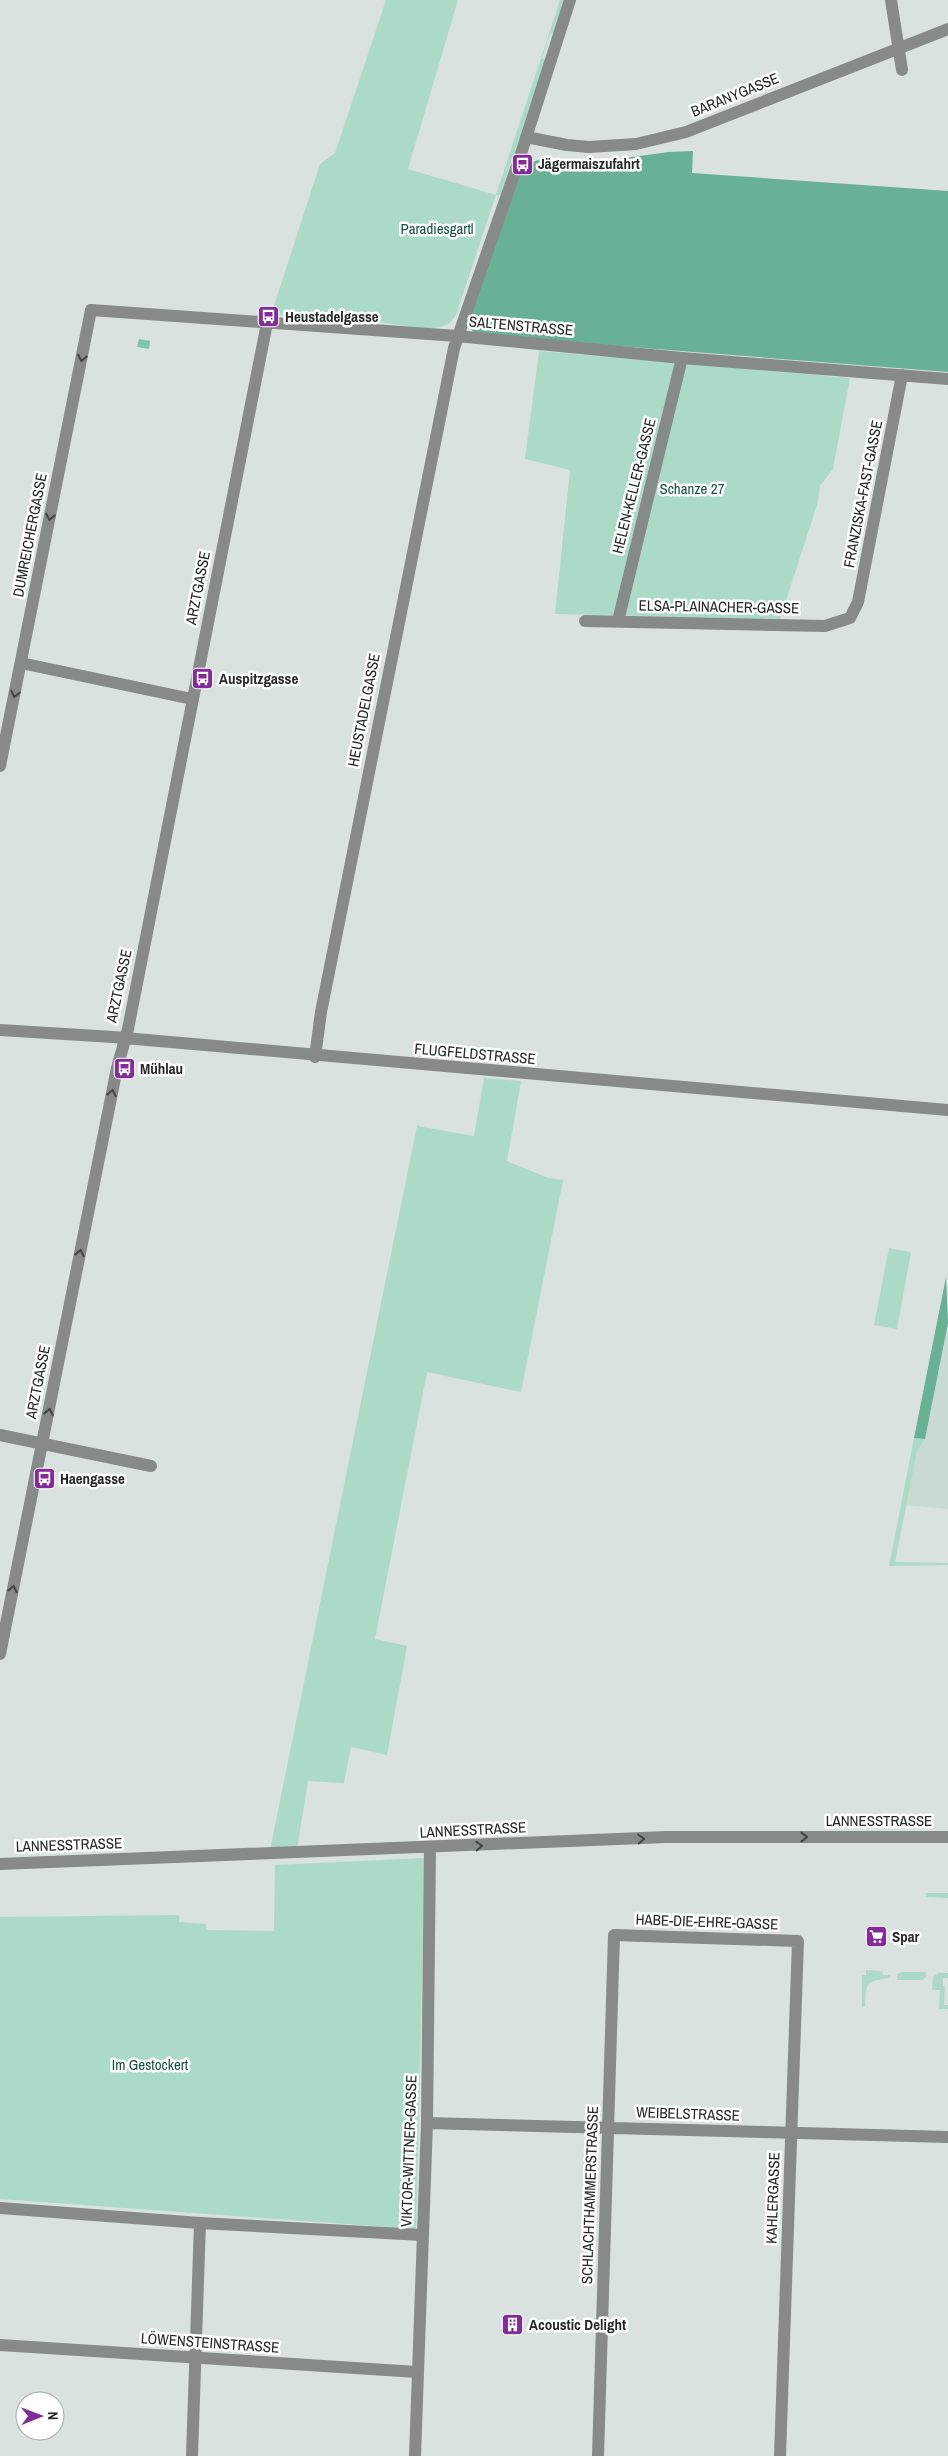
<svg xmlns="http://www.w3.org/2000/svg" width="948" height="2456" font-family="'Archivo Narrow',sans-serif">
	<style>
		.built { fill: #c9dad2 }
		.green { fill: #acdac8 }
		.forest { fill: #68b096 }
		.water { fill: #7dc6ab }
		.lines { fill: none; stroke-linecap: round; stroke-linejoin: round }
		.minor { stroke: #868a88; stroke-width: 12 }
		.oneway { stroke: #414543 }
		.labels { text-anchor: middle; stroke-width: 5; stroke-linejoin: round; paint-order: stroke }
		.street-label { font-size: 15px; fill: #242826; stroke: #fff }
		.poi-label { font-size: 15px; font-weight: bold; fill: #242826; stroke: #fff; text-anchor: start }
		.park-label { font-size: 15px; fill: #15513f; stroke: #fff }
	</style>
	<rect width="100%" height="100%" fill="#d9e2de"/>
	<path class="built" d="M948 1323V1509L906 1505 917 1451 925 1439Z"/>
	<path class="green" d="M386 0H458L408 169 496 195 560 0H565L553 33 550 34 542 58 546 60 544 65 500 195H496L456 315 450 323 441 327 426 329 358 319 271 315 320 164 335 153Z
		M539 351 850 378 833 469 820 486 817 505 780 619 555 614 570 470 525 459Z
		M484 1078 521 1081 507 1161 548 1178 563 1180 521 1392 427 1372 375 1639 407 1646 387 1755 351 1747 344 1783 308 1781 297 1849 270 1850 417 1126 474 1136Z
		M889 1248 911 1252 897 1329 874 1325Z
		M914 1438 925 1439 917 1451 895 1562 948 1563V1565L889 1566Z
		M425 1858 416 2229 0 2199V1917L179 1915V1922L206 1924V1930L274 1931 275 1865Z
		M926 1893H948V1898L926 1897Z
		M866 1970 882 1971 883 1975H890L891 1971 890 1978C865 1981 866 1982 865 2007L862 2006V1975H866Z
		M902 1972H926V1977L922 1980H897L898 1974Z
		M938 1973H948V1978H943V1986H945L944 2005H948V2009H939L940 1990H932L933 1977Z"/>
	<path class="forest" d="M693 151 692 173 948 191V372L475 335 468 324 522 166 541 159 602 161 669 152Z
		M946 1277 948 1323 925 1439 914 1438Z"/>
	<path class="water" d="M139 339 150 341 149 349 137 347Z"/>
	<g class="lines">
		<path class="minor" d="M891 0 902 70
			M526 137 567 145 589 147 636 144 686 132 948 29
			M585 621 825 626 850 618 858 602 902 375
			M618 621 682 358
			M21 663 192 699
			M0 766 91 310 457 336 682 358 948 379
			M0 1030 113 1037 948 1110
			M315 1057 321 1012 454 348 518 163 570 0
			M0 1435 151 1466
			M0 1654 117 1068 128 1029 267 323
			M0 1864 666 1837H948
			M427 2123 948 2137
			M0 2208 200 2223 422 2235
			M0 2345 417 2372
			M192 2456 200 2223
			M415 2456 427 2123 430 1848
			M598 2456 614 1935 798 1941 780 2456"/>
	</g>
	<defs><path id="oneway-chevron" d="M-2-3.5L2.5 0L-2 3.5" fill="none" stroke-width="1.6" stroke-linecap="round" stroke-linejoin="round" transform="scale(1.25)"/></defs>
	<g class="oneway">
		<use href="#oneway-chevron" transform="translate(82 358) rotate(101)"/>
		<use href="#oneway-chevron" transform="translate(50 517) rotate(101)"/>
		<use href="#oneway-chevron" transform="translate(15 694) rotate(102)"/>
		<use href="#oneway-chevron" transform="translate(112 1093) rotate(-79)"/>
		<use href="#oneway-chevron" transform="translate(80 1253) rotate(-79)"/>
		<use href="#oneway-chevron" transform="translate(49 1412) rotate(-79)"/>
		<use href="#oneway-chevron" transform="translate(13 1589) rotate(-79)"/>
		<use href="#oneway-chevron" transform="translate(804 1837)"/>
		<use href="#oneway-chevron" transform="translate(641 1839) rotate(-3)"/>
		<use href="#oneway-chevron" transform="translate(479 1846) rotate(-3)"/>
	</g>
	<defs>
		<symbol id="bus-square" viewBox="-11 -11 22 22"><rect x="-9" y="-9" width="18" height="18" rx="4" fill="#832b99" stroke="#fff"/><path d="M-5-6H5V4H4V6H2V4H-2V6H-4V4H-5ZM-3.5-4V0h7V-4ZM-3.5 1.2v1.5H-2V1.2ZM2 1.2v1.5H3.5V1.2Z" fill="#fff"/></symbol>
		<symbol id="supermarket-square" viewBox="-11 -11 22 22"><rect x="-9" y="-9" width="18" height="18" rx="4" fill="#832b99" stroke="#fff"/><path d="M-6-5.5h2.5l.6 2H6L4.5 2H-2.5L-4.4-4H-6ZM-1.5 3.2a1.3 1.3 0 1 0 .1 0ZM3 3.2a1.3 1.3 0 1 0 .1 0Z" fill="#fff"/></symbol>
		<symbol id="building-square" viewBox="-11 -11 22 22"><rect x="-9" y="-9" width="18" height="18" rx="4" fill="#832b99" stroke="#fff"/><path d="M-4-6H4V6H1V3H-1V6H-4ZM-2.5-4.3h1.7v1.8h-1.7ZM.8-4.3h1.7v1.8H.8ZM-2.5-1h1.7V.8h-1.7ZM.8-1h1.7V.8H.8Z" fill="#fff"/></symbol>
	</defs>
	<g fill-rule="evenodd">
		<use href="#bus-square" x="510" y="152" width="25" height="25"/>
		<use href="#bus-square" x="256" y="304" width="25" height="25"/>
		<use href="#bus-square" x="190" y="666" width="25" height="25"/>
		<use href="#bus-square" x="112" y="1056" width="25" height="25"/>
		<use href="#bus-square" x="32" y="1466" width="25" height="25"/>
		<use href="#supermarket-square" x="864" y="1924" width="25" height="25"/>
		<use href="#building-square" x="500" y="2312" width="25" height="25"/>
	</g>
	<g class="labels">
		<g class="street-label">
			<text transform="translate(735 95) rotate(-22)" y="5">BARANYGASSE</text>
			<text transform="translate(521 326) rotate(5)" y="5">SALTENSTRASSE</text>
			<text transform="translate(634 486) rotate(-76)" y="5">HELEN-KELLER-GASSE</text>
			<text transform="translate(863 494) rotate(-79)" y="5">FRANZISKA-FAST-GASSE</text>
			<text transform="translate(30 535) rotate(-79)" y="5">DUMREICHERGASSE</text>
			<text transform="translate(198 588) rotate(-79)" y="5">ARZTGASSE</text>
			<text transform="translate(719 607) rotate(1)" y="5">ELSA-PLAINACHER-GASSE</text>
			<text transform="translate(364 710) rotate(-79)" y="5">HEUSTADELGASSE</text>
			<text transform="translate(119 986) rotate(-78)" y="5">ARZTGASSE</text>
			<text transform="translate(475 1054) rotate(5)" y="5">FLUGFELDSTRASSE</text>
			<text transform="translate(38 1382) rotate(-79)" y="5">ARZTGASSE</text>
			<text x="879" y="1826">LANNESSTRASSE</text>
			<text transform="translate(473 1830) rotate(-3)" y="5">LANNESSTRASSE</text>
			<text transform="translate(69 1845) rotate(-2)" y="5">LANNESSTRASSE</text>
			<text transform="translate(707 1922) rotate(2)" y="5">HABE-DIE-EHRE-GASSE</text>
			<text transform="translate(688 2114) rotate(2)" y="5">WEIBELSTRASSE</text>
			<text transform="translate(409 2151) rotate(-88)" y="5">VIKTOR-WITTNER-GASSE</text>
			<text transform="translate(590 2195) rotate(-88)" y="5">SCHLACHTHAMMERSTRASSE</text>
			<text transform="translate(773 2198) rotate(-88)" y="5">KAHLERGASSE</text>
			<text transform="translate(210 2343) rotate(4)" y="5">LÖWENSTEINSTRASSE</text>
		</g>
		<g class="poi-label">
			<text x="538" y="169">Jägermaiszufahrt</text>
			<text x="285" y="322">Heustadelgasse</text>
			<text x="219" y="684">Auspitzgasse</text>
			<text x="140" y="1074">Mühlau</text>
			<text x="60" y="1484">Haengasse</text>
			<text x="892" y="1942">Spar</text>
			<text x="529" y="2330">Acoustic Delight</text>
		</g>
		<g class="park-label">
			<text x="437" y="234">Paradiesgartl</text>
			<text x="692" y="494">Schanze 27</text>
			<text x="150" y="2070">Im Gestockert</text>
		</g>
	</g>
	<g transform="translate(40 2416) rotate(89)"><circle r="24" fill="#ffffff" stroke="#a7a9a8"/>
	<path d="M0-4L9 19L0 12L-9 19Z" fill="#832b99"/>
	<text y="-8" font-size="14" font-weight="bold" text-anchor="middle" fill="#242826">N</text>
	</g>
</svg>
